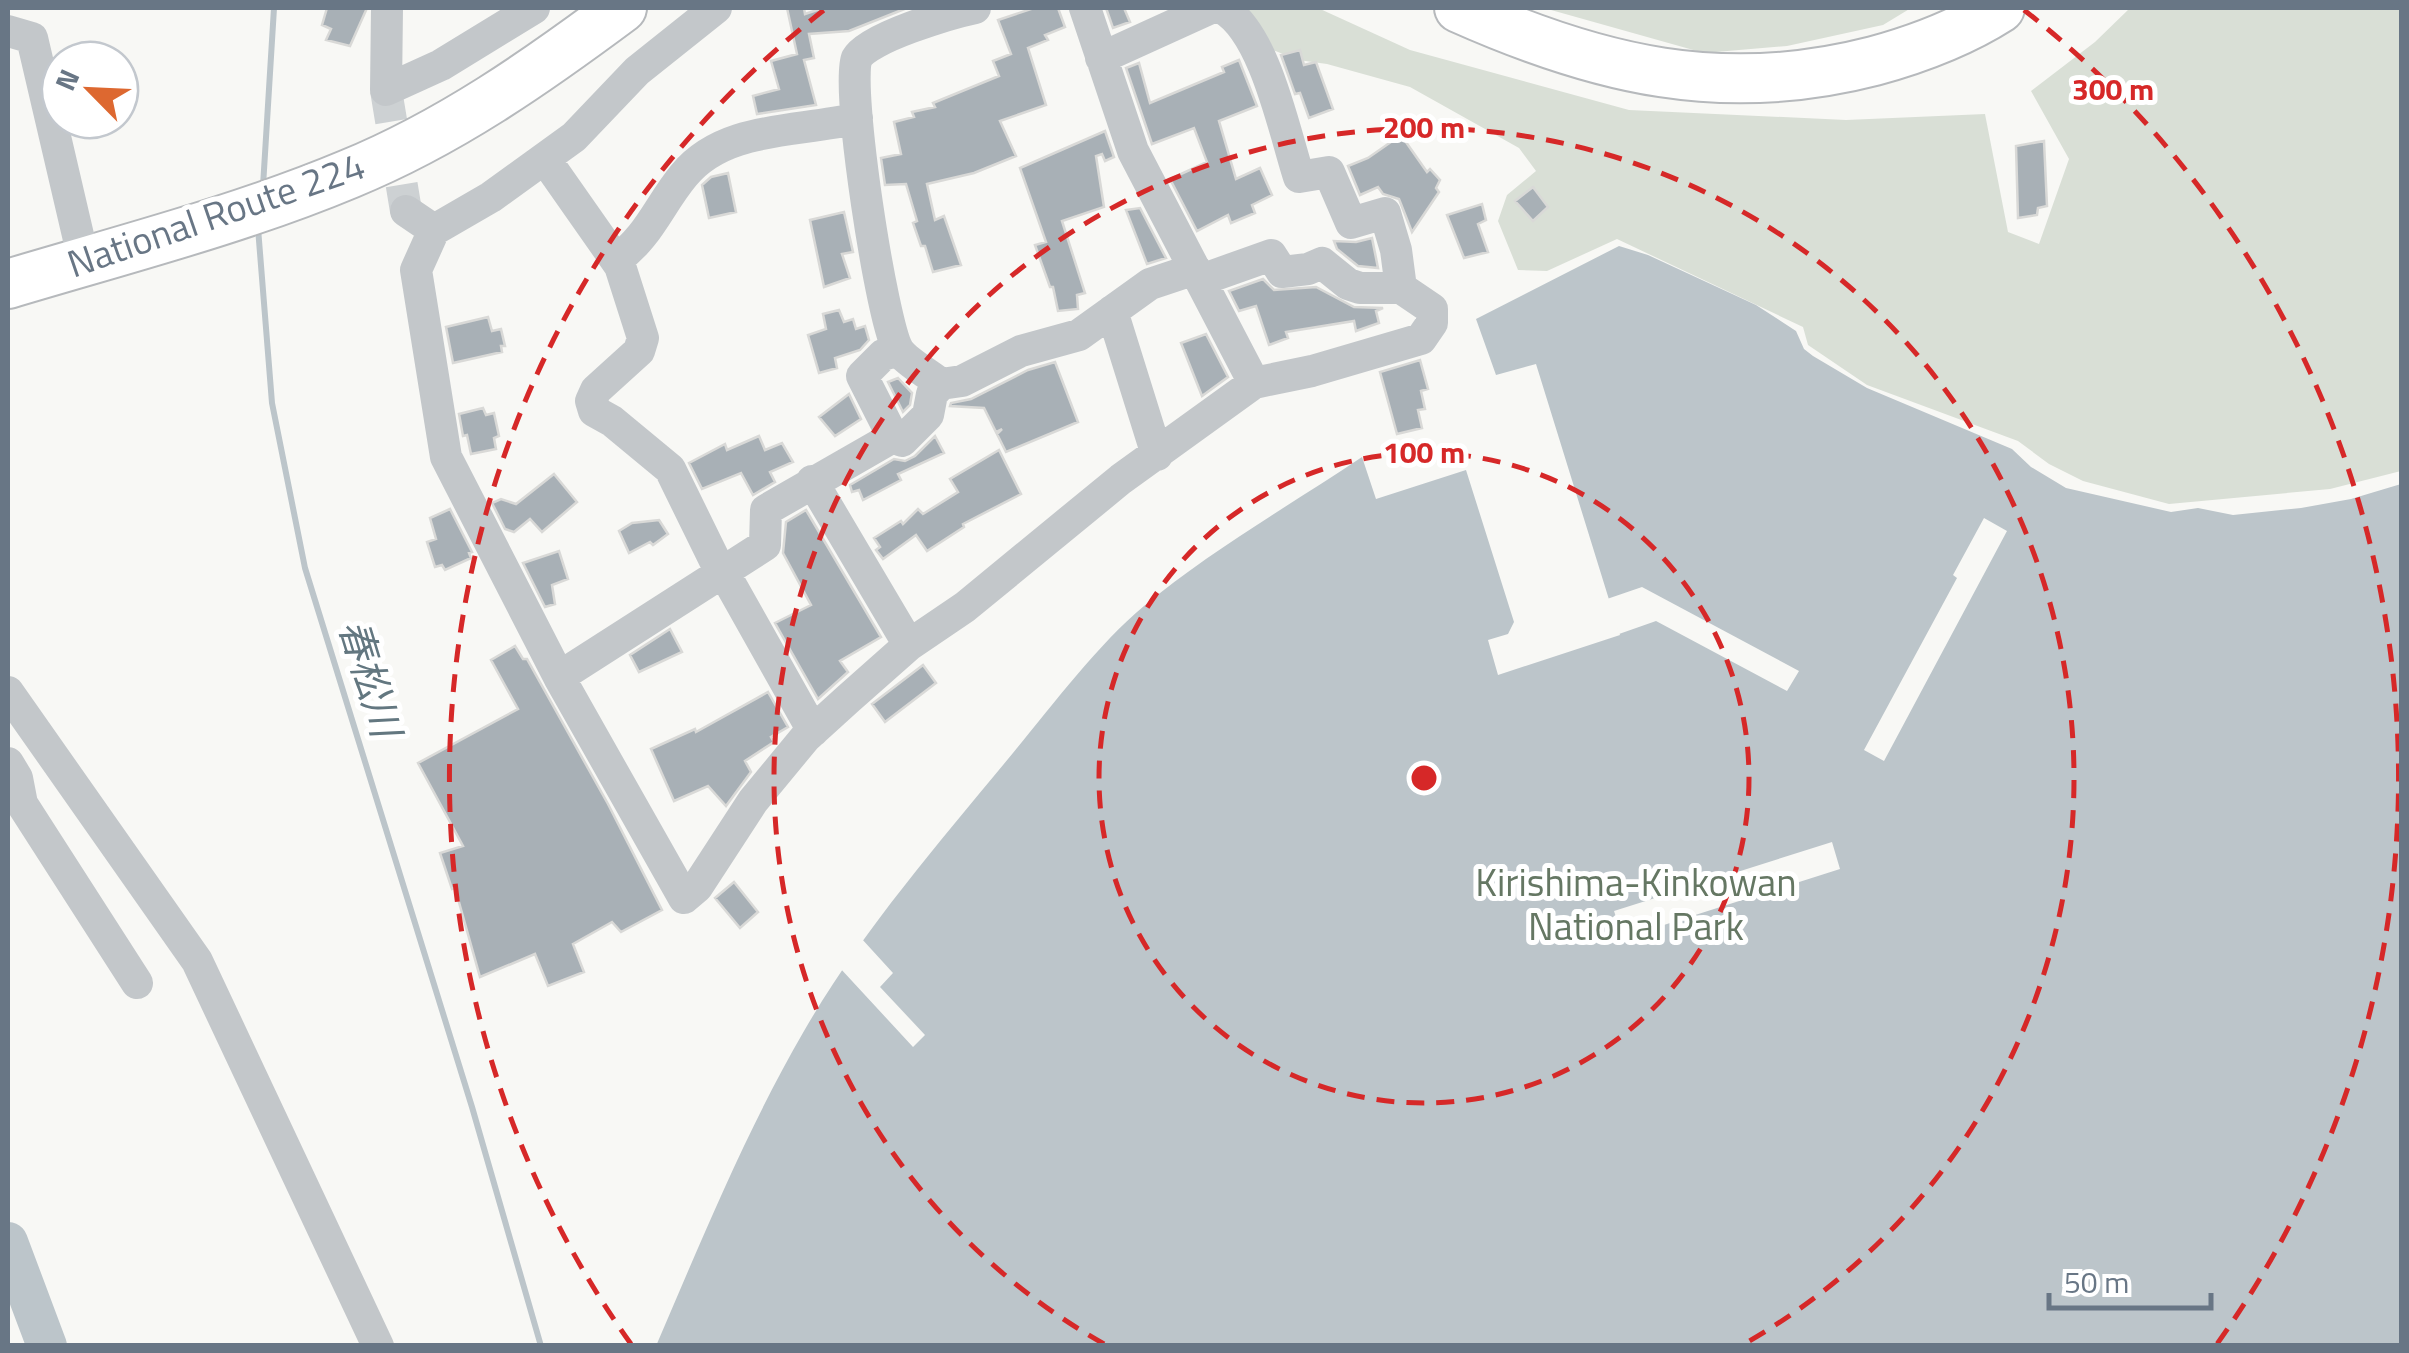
<svg xmlns="http://www.w3.org/2000/svg" width="2409" height="1353" font-family="'Titillium Web','Noto Sans JP',sans-serif">
	<style>
		.green { fill: #d9dfd6 }
		.water { fill: #bcc5ca }
		.pier { fill: #f8f8f5 }
		.lines { fill: none; stroke-linecap: round; stroke-linejoin: round }
		.stream { stroke: #bcc5ca; stroke-width: 6 }
		.river { stroke: #bcc5ca; stroke-width: 40 }
		.building { fill: #a8b0b6; stroke: #d9d9d7; stroke-width: 2.5 }
		.minor-tunnel { stroke: #cdd1d3; stroke-width: 32; stroke-dasharray: 32 16; stroke-linecap: butt }
		.highway-casing { stroke: #b6b9bc; stroke-width: 52 }
		.minor { stroke: #c3c7ca; stroke-width: 32 }
		.highway { stroke: #fff; stroke-width: 48 }
		.ring { fill: none; stroke: #d62828; stroke-width: 5; stroke-dasharray: 18 12 }
		.labels { text-anchor: middle; stroke-width: 10; stroke-linejoin: round; paint-order: stroke }
		.street-label { font-size: 38px; fill: #687685; stroke: #fff }
		.park-label { font-size: 38px; fill: #657763; stroke: #fff }
		.water-label { font-size: 40px; font-style: italic; fill: #637780; stroke: #fff }
		.centre { fill: #d62828; stroke: #fff; stroke-width: 5 }
		.ring-label { font-size: 30px; text-anchor: middle; font-weight: bold; fill: #d62828; stroke: #fff; stroke-width: 10; stroke-linejoin: round; paint-order: stroke }
	</style>
	<rect width="100%" height="100%" fill="#f8f8f5"/>
	<path class="green" d="M1248 8H1318L1410 50 1629 110 1846 120 1985 114 2008 232 2039 244 2069 159 2031 91 2095 42 2130 8H2401V471L2330 489 2169 504 2083 481 2049 464 2018 441 1867 385 1808 345 1803 327 1617 239 1547 271 1518 270 1498 221 1507 195 1536 171 1519 148 1410 87 1327 64 1298 60 1273 50 1255 28Z
		M1544 8H1911L1883 25 1787 46 1704 53Z"/>
	<path class="water" d="M1619 246 1648 255 1756 305 1796 331 1804 349 1813 356 1867 388 2012 449 2031 467 2066 488 2171 512 2198 508 2233 515 2301 508 2351 499 2401 484V1345L656 1346C702 1239 746 1131 804 1031 860 934 937 845 1008 759 1048 711 1096 646 1144 606 1211 550 1289 506 1362 457L1376 499 1466 470 1514 622 1508 634 1488 640 1498 675 1620 635 1536 364 1496 375 1476 319Z"/>
	<path class="pier" d="M1984 518 2007 531 1884 761 1864 750 1957 578 1953 575Z
		M1642 587 1799 671 1787 691 1656 621 1619 634 1607 599Z
		M1832 842 1840 869 1623 938 1614 911Z
		M861 938 893 973 880 987 925 1035 913 1047 840 968Z"/>
	<g class="lines">
		<path class="stream" d="M263 186 274 8
			M258 228 272 403 305 568 472 1107 541 1346"/>
		<path class="river" d="M8 1242 47 1346"/>
	</g>
	<path class="building" d="M327 8H367L350 46 326 40 331 29 322 25Z
		M787 8H804L805 14 823 8H907L849 31 809 34 814 58 804 60 816 105 757 114 753 96 779 89 771 61 797 54Z
		M1034 8H1058L1065 27 1045 35 1048 40 1028 48 1046 105 1000 121 1016 156 974 173 927 184 935 220 944 216 961 265 933 272 925 246H921L913 223 917 221 906 184 885 185 881 158 901 154 894 122 914 117 912 112 935 107 933 103 999 76 993 61 1011 54 998 20Z
		M1106 8H1124L1130 22 1113 28Z
		M1300 50 1304 65 1316 62 1333 109 1309 118 1300 93 1295 94 1281 55Z
		M1239 60 1257 106 1219 121 1236 179 1260 168 1272 195 1252 205 1255 213 1231 223 1228 215 1197 231 1170 179 1207 162 1194 128 1152 144 1126 68 1139 63 1150 103 1224 72 1222 67Z
		M1105 131 1114 157 1105 161 1102 154 1096 156 1104 207 1062 221 1085 293 1077 295 1078 309 1058 311 1053 287H1050L1035 245 1046 242 1020 168Z
		M1401 135 1427 172 1430 169 1440 180 1436 188 1439 192 1412 232 1399 199 1383 194 1378 187 1360 195 1348 166 1368 158Z
		M2044 141 2047 206 2038 208 2037 215 2018 218 2016 146Z
		M728 173 736 212 709 218 702 185 711 177Z
		M1533 187 1548 207 1533 221 1515 201Z
		M1482 204 1486 220 1478 224 1488 252 1464 258 1447 215Z
		M1140 208 1166 258 1147 264 1126 210Z
		M844 212 853 252 842 254 850 278 824 287 810 220Z
		M1372 238 1378 268 1358 266 1337 249 1334 241 1356 242Z
		M1263 279 1274 290 1316 287 1354 307 1383 308 1376 311 1379 323 1356 331 1354 321 1286 332 1288 338 1269 345 1256 306 1239 311 1229 291Z
		M839 310 844 322 853 319 856 329 865 326 869 340 860 350 835 358 837 368 819 373 808 335 826 329 823 314Z
		M488 317 492 331 501 329 505 346H501L502 352 453 363 446 327Z
		M1206 334 1228 377 1202 396 1181 343Z
		M1420 360 1428 389 1421 391 1425 409 1418 410 1422 428 1397 434 1380 372Z
		M1055 362 1078 422 1006 452 997 434 1002 429 996 432 984 408 950 406 951 403 971 399 1028 370Z
		M898 378 912 393 910 405 903 412 888 382Z
		M849 394 861 419 835 436 819 417Z
		M483 408 486 415 494 413 499 436 494 438 496 449 471 454 467 435 463 436 459 414Z
		M759 436 765 450 782 443 793 462 770 472 775 482 753 495 741 473 702 489 689 463 725 444 727 450Z
		M935 436 944 453 898 474 901 480 863 500 859 490 852 492 850 485 894 459 905 461 915 456Z
		M999 450 1021 494 963 524 964 527 927 551 916 535 883 559 876 550 880 547 874 538 901 521 903 524 918 509 923 514 958 492 950 479Z
		M554 474 577 502 542 532 530 519 514 532 505 529 492 503 501 499 516 504Z
		M450 509 472 552 469 553 471 558 445 570 442 565 435 567 427 542 436 539 430 518Z
		M806 510 881 637 840 661 848 672 818 699 775 623 811 605 783 553 786 522Z
		M659 520 668 534 653 545 650 542 629 553 619 531 632 523Z
		M559 551 568 579 552 585 555 604 545 607 523 563Z
		M670 629 682 652 639 672 630 655Z
		M515 646 523 659H527L608 804 662 910 621 932 612 922 573 944 584 972 548 986 535 954 480 977 455 888 452 889 440 853 463 846 418 763 518 709 491 660Z
		M923 665 936 683 885 722 872 704Z
		M768 692 788 727 771 737 774 742 745 761 751 772 726 806 708 786 674 801 651 749 695 729 696 732Z
		M734 882 758 912 740 928 715 898Z"/>
	<g class="lines">
		<path class="minor-tunnel" d="M386 90 406 211"/>
		<defs>
			<path id="highway" d="M1459 8C1598 70 1723 100 1874 61 1918 49 1961 33 2000 8
				M8 284C121 250 239 220 349 174 449 133 536 72 622 8"/>
		</defs>
		<use href="#highway" class="highway-casing"/>
		<path class="minor" d="M387 8 386 90 441 65 534 8
			M1085 8 1133 151 1254 383 1312 371 1421 339 1432 323V309L1401 288 1396 250 1385 213 1351 223 1329 172 1299 177C1284 131 1265 32 1222 8
			M8 31 32 38 84 261
			M1101 58 1211 8
			M545 159 620 266 643 338 639 351 596 390 591 401 594 411 612 421 670 469 721 573
			M406 211 434 230 491 197 574 137 637 71 716 8
			M434 230 416 270 446 457 559 677 684 898 697 887 753 801 805 738 848 699 909 645 965 607 1121 479 1254 383
			M616 260C649 237 659 205 684 175 725 125 799 133 857 118
			M1201 280 1271 255 1282 272 1308 269 1322 263 1348 284 1360 288H1401
			M1112 311 1157 455
			M941 384C929 374 908 363 899 351 882 327 845 83 857 58 867 38 951 13 975 8
			M893 437 862 376 883 355 898 350
			M812 481 909 645
			M723 571 813 731
			M559 677 765 545 766 510 893 437 902 441 928 415 932 394 941 384 962 381 1021 351 1079 335 1150 284 1195 269
			M8 692 197 961 378 1346
			M8 763 17 778 22 804 137 983"/>
		<use href="#highway" class="highway"/>
	</g>
	<g class="ring">
		<circle cx="1424" cy="778" r="325"/>
		<path d="M1104 1344A650 650 0 1 1 1744 1344"/>
		<path d="M631 1344A974 974 0 0 1 824 10M2024 10A974 974 0 0 1 2217 1344"/>
	</g>
	<g class="labels">
		<g class="street-label">
			<text transform="translate(216 215) rotate(-19)" y="13">National Route 224</text>
		</g>
		<g class="park-label">
			<text x="1636" y="896">Kirishima-Kinkowan<tspan x="1636" dy="44">National Park</tspan></text>
		</g>
		<g class="water-label">
			<text transform="translate(370 678) rotate(73)" y="14">春松川</text>
		</g>
	</g>
	<circle cx="1424" cy="778" r="15" class="centre"/>
	<g class="ring-label">
		<text x="2113" y="100">300 m</text>
		<text x="1424" y="138">200 m</text>
		<text x="1424" y="463">100 m</text>
	</g>
	<rect width="2409" height="1353" fill="none" stroke="#687685" stroke-width="20"/>
	<g transform="translate(90 90) rotate(294)"><circle r="48" fill="#ffffff" stroke="#c3c8ce" stroke-width="2.5"/>
	<path d="M0-8L18 38L0 25L-18 38Z" fill="#dd6830"/>
	<text y="-15" font-size="28" font-weight="bold" text-anchor="middle" fill="#687685">N</text>
	</g>
	<path d="M2049 1293v15h162v-15" fill="none" stroke="#687685" stroke-width="5"/>
	<text x="2064" y="1293" font-size="30" fill="#687685" stroke="#ffffff" stroke-width="8" paint-order="stroke">50 m</text>
</svg>
